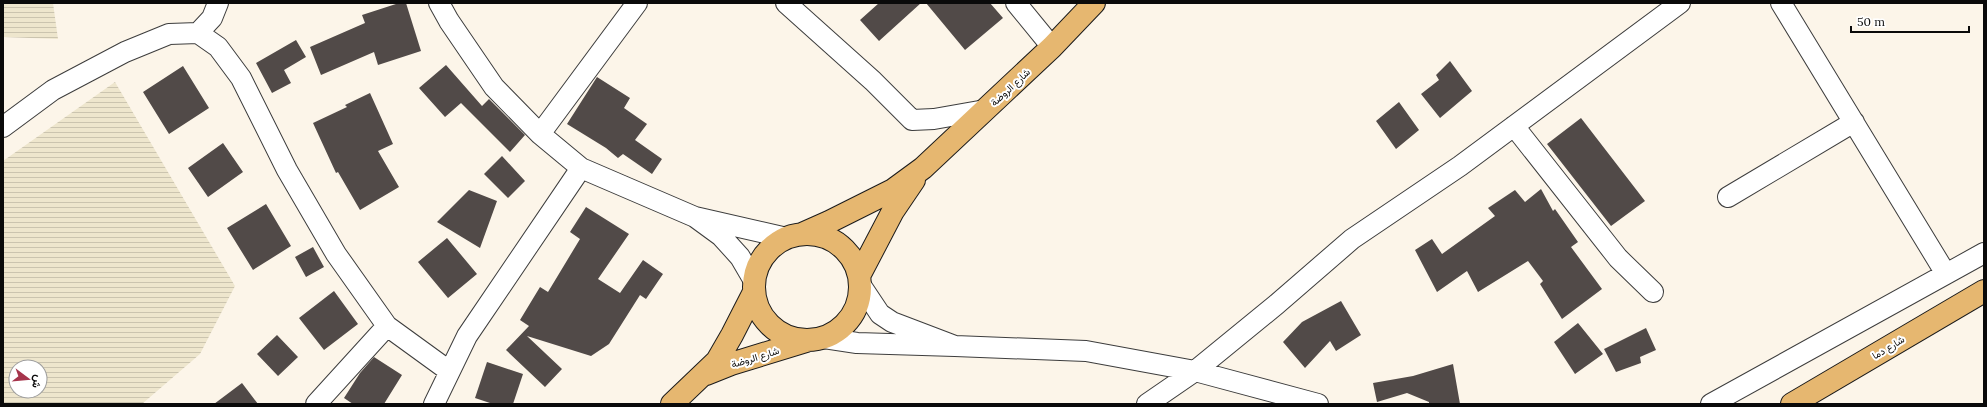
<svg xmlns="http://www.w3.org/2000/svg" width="1987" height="407" font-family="Lora,Vazirmatn,serif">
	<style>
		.farmland { fill: url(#farmland-rules); fill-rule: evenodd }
		.building { fill: #514a48 }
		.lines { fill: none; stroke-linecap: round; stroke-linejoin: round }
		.minor-casing { stroke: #3d3d3d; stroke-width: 22 }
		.major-casing { stroke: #1b1b1b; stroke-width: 24 }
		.minor { stroke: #fff; stroke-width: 20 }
		.major { stroke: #e6b770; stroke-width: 22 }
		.labels { text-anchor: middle; stroke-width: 4; stroke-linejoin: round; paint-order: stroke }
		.street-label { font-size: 10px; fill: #0a0a0a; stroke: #fff }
	</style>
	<defs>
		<pattern id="farmland-rules" width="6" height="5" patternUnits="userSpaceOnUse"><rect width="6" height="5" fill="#eee6cd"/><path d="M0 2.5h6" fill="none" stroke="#cbc4af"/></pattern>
	</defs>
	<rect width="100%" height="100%" fill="#fcf5e9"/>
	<path class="farmland" d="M3 3H53L58 39 3 37Z
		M115 82 235 286 200 354 142 404H3V161ZM16 367H40V391H16Z"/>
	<path class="building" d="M399 3H406L421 51 378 65 374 52 321 75 310 47 365 23 362 15Z
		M879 3H921L879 41 860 20Z
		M926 3H990L1003 18 965 50Z
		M296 40 306 57 284 70 291 83 272 93 256 63Z
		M1450 61 1472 91 1440 118 1421 94 1439 80 1436 75Z
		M446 65 482 106 489 99 525 135 510 152 461 103 445 117 419 88Z
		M183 66 209 108 169 134 143 92Z
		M597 77 630 98 624 108 647 124 635 140 662 159 652 174 623 154 618 158 606 148 567 124Z
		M370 93 393 144 378 151 399 187 360 210 338 172 336 173 313 123 347 107 345 105Z
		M1399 102 1419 130 1396 149 1376 121Z
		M1581 118 1645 201 1611 226 1547 144Z
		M223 143 243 172 208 197 188 168Z
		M502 156 525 181 508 198 484 174Z
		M1541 189 1553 211 1555 209 1578 242 1571 247 1602 289 1562 319 1540 284 1543 281 1528 261 1478 292 1467 271 1437 292 1415 250 1432 239 1442 254 1495 216 1488 208 1515 190 1525 202Z
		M469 190 497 201 480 248 437 222Z
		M266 204 291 246 253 270 227 228Z
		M586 207 629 234 598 279 620 293 643 260 663 274 646 299 640 295 609 344 591 356 527 336 562 369 545 387 506 350 529 326 520 320 540 287 548 292 580 239 570 232Z
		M447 238 477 274 448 298 418 262Z
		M313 247 324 267 306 277 295 257Z
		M334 291 358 324 324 350 299 318Z
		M1341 301 1361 335 1336 351 1330 341 1305 368 1283 342 1302 322Z
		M1578 323 1603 354 1575 374 1554 342Z
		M1646 328 1656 350 1640 357 1641 363 1616 372 1604 349Z
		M277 335 298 357 278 376 257 354Z
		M374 357 402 375 384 404H353L344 398 360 373Z
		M487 362 523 374 513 404H493L475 398Z
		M1453 364 1460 404H1429V402L1407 393 1377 402 1373 383 1413 376Z
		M242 383 258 404H214Z"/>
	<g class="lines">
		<defs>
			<path id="minor" d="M439 3 449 21 494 87 540 134 581 168 695 217
				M786 3 873 81 912 120 934 119 985 110
				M1016 3 1052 47
				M1781 3 1946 274
				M198 33 212 18 218 3
				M1514 126 1618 258 1653 292
				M3 127 53 90 125 52 169 34 198 33 218 47 241 78 287 170 336 254 387 326 449 371
				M540 134 637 3
				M1728 197 1854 122
				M754 281 740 257 721 236 695 217 787 238
				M824 338 857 343 955 346 892 322 880 314 860 284
				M955 346 1086 351 1195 371 1318 404
				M316 404 387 326
				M434 404 467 336 581 168
				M1147 404 1195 371 1277 304 1352 239 1460 166 1680 3
				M1711 404 1984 253"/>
			<path id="major" d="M802 234 829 222 893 190 923 168 1052 47 1094 3
				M754 287a53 53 0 1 1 106 0a53 53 0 1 1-106 0Z
				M859 276 893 211 914 180
				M706 374 731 364 806 341
				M672 404 717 361 732 335 754 292
				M1792 404 1984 291"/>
		</defs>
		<use href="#minor" class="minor-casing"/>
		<use href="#major" class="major-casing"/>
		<use href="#minor" class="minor"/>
		<use href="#major" class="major"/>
	</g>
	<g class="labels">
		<g class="street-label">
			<text transform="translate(1010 87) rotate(-43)" y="4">شارع الروضة</text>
			<text transform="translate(1888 347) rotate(-31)" y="4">شارع دما</text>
			<text transform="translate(755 357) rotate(-17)" y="4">شارع الروضة</text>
		</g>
	</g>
	<rect width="1987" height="407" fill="none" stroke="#0a0a0a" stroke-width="8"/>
	<g transform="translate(28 379) rotate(106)"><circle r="19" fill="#ffffff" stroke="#9d9d9d"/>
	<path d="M0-3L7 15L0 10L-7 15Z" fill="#a6354c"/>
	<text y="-6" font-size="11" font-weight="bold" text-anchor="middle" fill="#0a0a0a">ش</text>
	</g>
	<path d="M1851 26v6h118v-6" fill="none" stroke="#0a0a0a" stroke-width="2"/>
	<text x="1857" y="26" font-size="12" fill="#0a0a0a" stroke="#ffffff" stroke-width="3" paint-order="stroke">50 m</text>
</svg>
